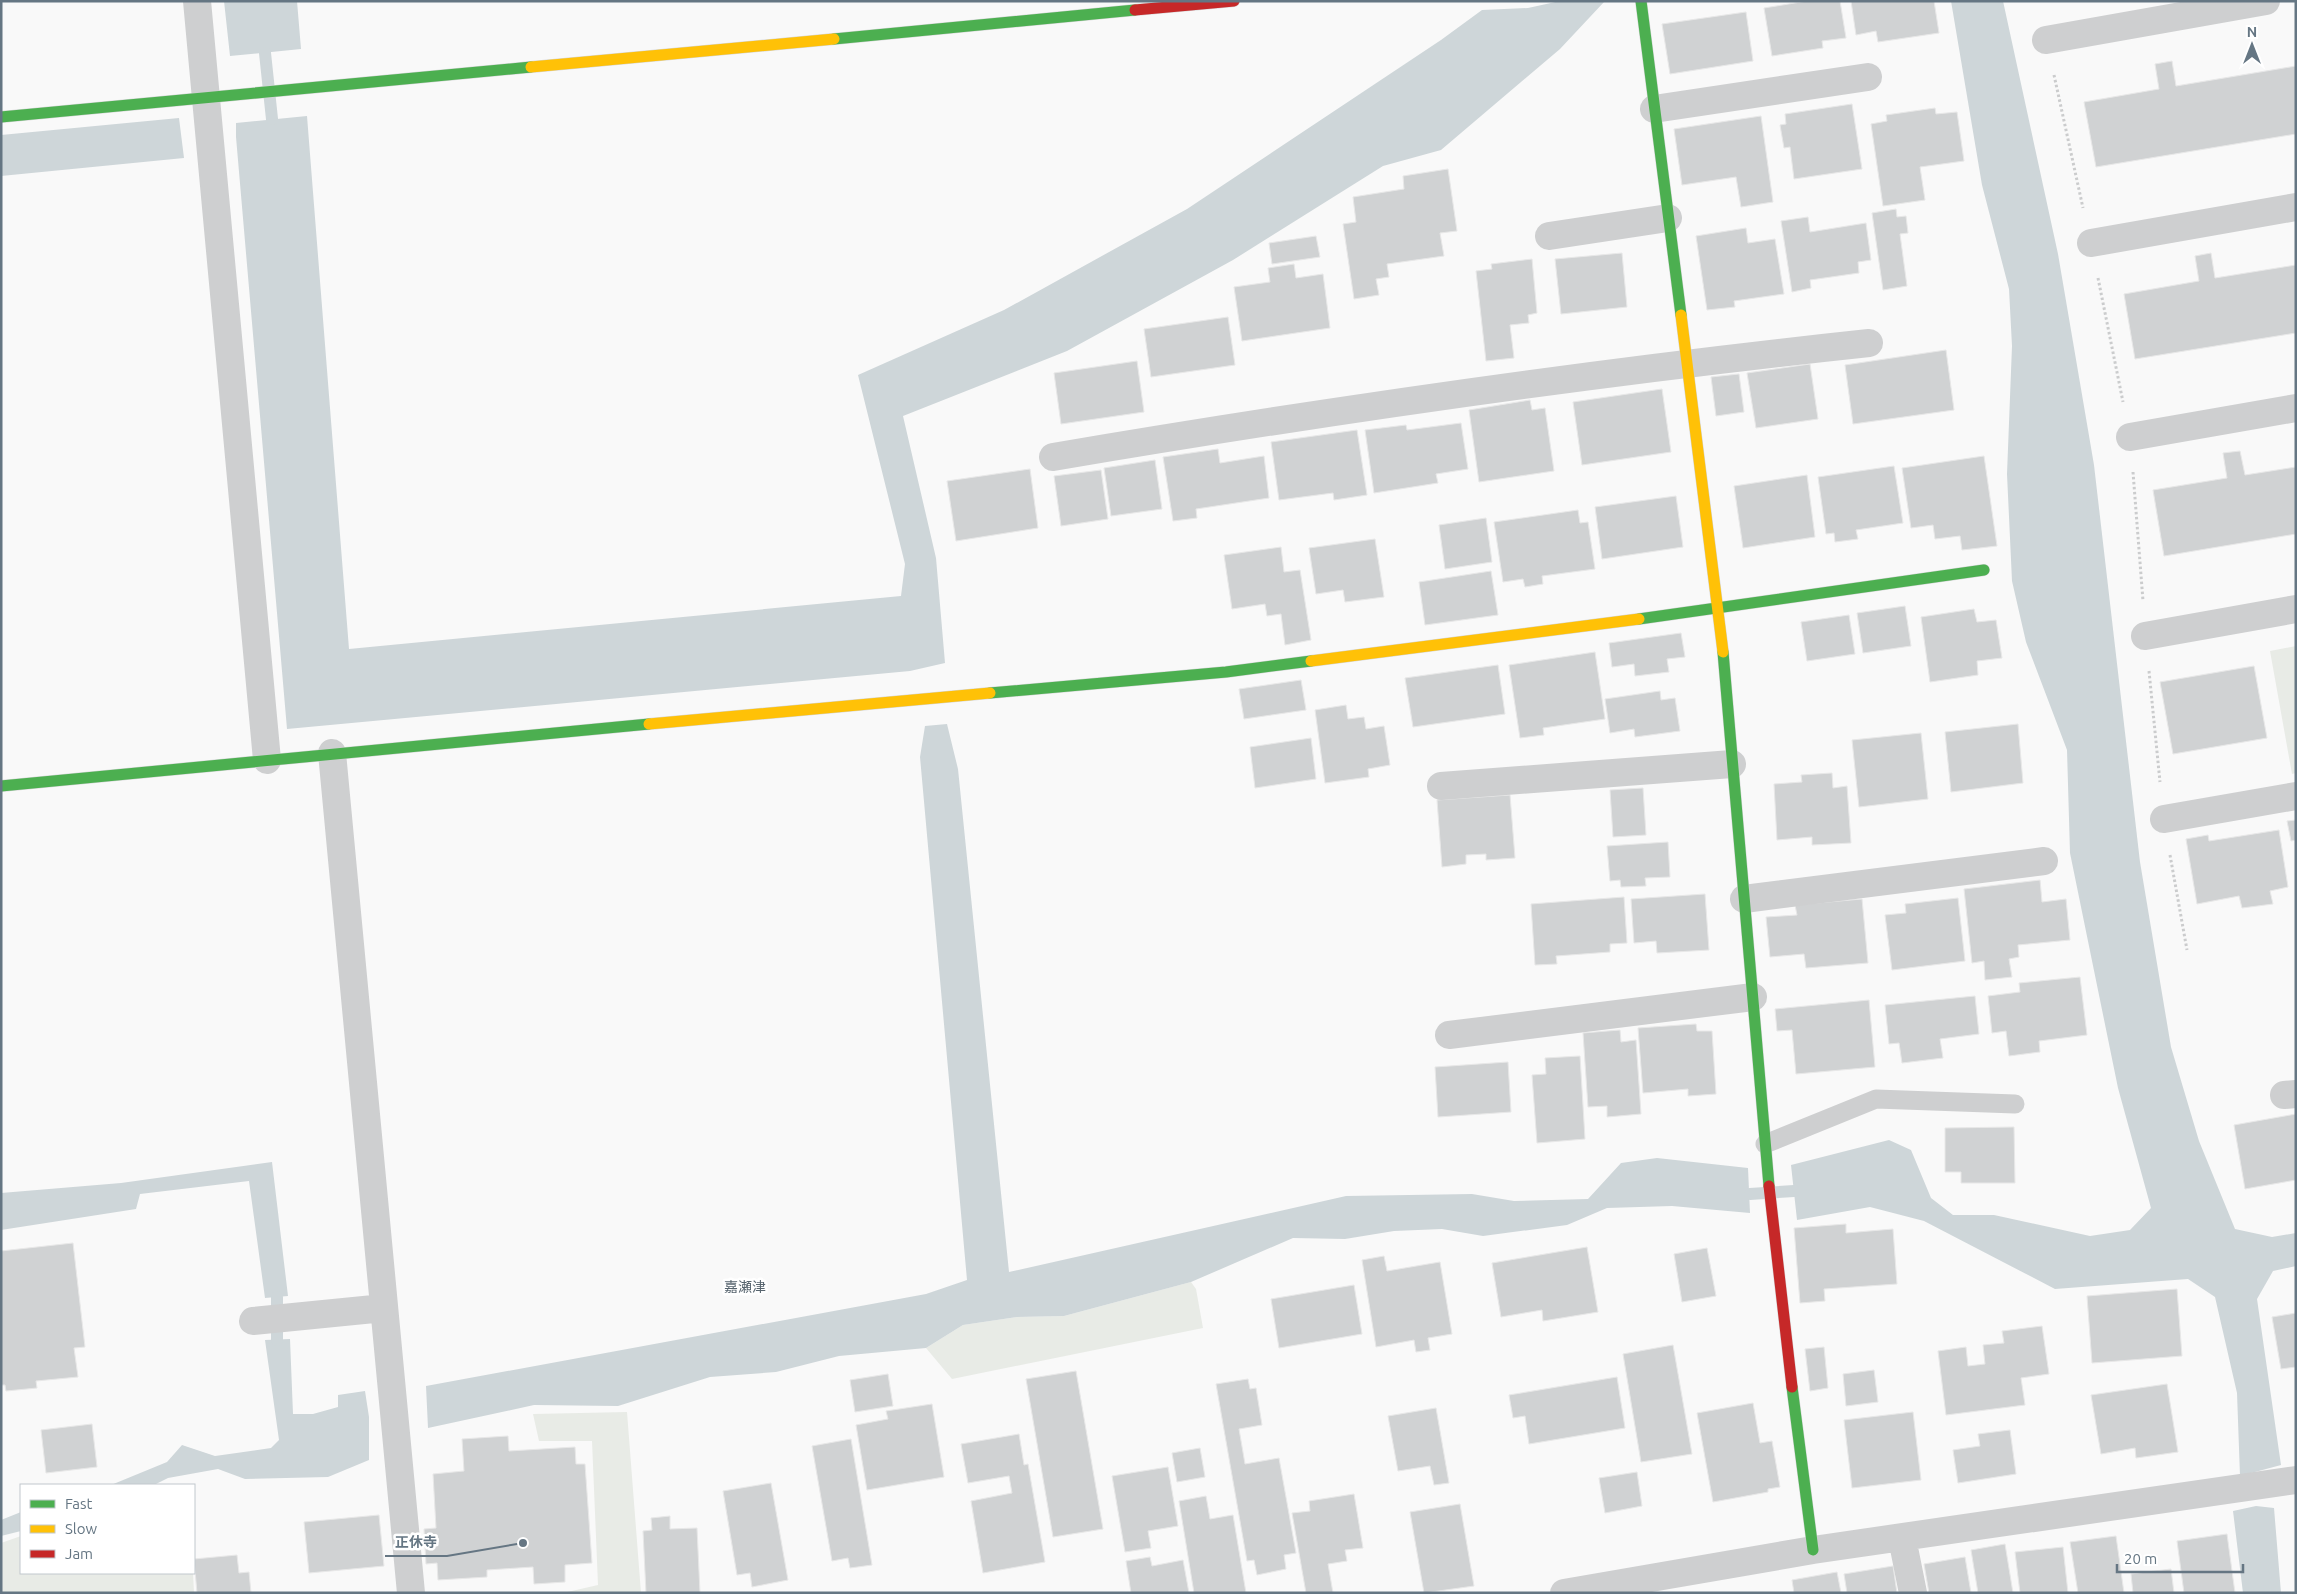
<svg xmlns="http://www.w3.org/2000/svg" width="2297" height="1594" font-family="Ubuntu,'Noto Sans JP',sans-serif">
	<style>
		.green { fill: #e8ebe6 }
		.water { fill: #ced6d9 }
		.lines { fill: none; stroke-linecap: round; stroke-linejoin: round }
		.stream { stroke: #ced6d9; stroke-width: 12 }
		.building { fill: #d0d2d3; stroke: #e8e8e8 }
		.fast-casing { stroke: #d5d6d7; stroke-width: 12 }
		.slow-casing { stroke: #d5d6d7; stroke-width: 12 }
		.jam-casing { stroke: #d5d6d7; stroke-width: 12 }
		.path { stroke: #cbcccd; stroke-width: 3; stroke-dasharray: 2.5 2.5; stroke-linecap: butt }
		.lane { stroke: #cecfd0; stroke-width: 19 }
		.street { stroke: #cecfd0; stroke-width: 28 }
		.fast { stroke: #4caf50; stroke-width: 11 }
		.slow { stroke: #ffc107; stroke-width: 11 }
		.jam { stroke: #c62828; stroke-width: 11 }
		.labels { text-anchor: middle; stroke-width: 5; stroke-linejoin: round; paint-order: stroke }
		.neighbourhood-label { font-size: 14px; fill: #57646e; stroke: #fff }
		.leader { fill: none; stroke: #657683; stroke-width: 2 }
		.callout-dot { fill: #657683; stroke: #fff; stroke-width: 2 }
		.callout-label { font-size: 14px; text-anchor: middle; font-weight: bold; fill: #657683; stroke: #fff; stroke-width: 5; stroke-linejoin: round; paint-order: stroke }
	</style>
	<rect width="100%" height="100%" fill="#f9f9f9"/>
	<path class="green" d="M2296 646V773L2292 774 2270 651Z
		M1191 1282 1196 1289 1203 1328 952 1379 926 1348 963 1325 1017 1317 1064 1316Z
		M627 1412 641 1593H563L598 1585 592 1441H539L533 1414Z
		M21 1536V1573H193L194 1593H1V1543Z"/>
	<path class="water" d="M224 1H297L301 49 230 56Z
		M1560 1 1604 2 1560 49 1441 150 1383 166 1233 260 1067 351 903 416 936 558 945 663 910 671 287 729 236 137V123L307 116 349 649 901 596 905 564 858 375 1004 310 1187 209 1441 40 1482 10 1528 8Z
		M1951 1H2003L2058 254 2094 465 2140 862 2171 1047 2199 1141 2235 1229 2272 1237 2296 1233V1266L2273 1271 2257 1299 2281 1465 2240 1476 2237 1393 2215 1297 2188 1279 2055 1289 1924 1221 1870 1207 1797 1220 1791 1165 1889 1140 1911 1150 1931 1198 1953 1215H1994L2090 1236 2130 1230 2151 1208 2118 1088 2070 853 2067 750 2026 642 2012 581 2007 474 2012 346 2009 289 1982 185Z
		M179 118 184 158 1 176V135Z
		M947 724 958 769 1009 1272 1346 1196 1472 1194 1514 1201 1588 1199 1621 1163 1657 1158 1748 1168 1750 1213 1672 1206 1607 1208 1567 1225 1483 1236 1442 1229 1394 1231 1345 1239 1293 1238 1191 1282 1064 1316 1017 1317 963 1325 926 1348 839 1356 776 1372 710 1377 618 1406 534 1405 428 1428 426 1386 926 1294 967 1280 920 757 925 726Z
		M272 1162 288 1296 265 1298 249 1181 140 1194 136 1209 1 1230V1193L121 1183Z
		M290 1339 293 1414H313L338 1407V1395L365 1391 369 1417V1460L328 1477 245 1479 218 1469 168 1478 154 1485H111L167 1462 182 1445 215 1456 271 1448 279 1440 265 1340Z
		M2256 1506 2274 1508 2281 1593H2243L2233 1511Z
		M21 1512V1531L1 1536V1520Z"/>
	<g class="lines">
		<path class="stream" d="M265 53 272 119
			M1750 1194 1794 1191
			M277 1297V1340"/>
	</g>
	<path class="building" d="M1807 1H1840L1846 38 1822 41 1823 48 1772 56 1764 8Z
		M1851 1H1934L1939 33 1878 42 1876 31 1856 35Z
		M1746 12 1753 61 1670 74 1662 24Z
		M2172 61 2176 86 2296 66V134L2096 167 2084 102 2159 89 2155 64Z
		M1852 104 1862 169 1794 179 1790 147 1784 148 1780 125 1786 124 1785 114Z
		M1935 108 1936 114 1957 112 1964 161 1920 167 1925 200 1883 206 1871 124 1887 121 1886 115Z
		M1761 116 1773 202 1741 207 1736 177 1682 185 1674 129Z
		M1448 169 1457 231 1440 233 1444 256 1387 264 1389 277 1376 279 1379 295 1354 299 1343 224 1356 222 1353 197 1404 189 1403 176Z
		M1896 209 1897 217 1906 216 1908 233 1900 234 1907 286 1883 290 1872 213Z
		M1808 217 1810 232 1866 223 1871 260 1858 262 1859 273 1810 280 1811 288 1792 292 1781 221Z
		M1746 228 1748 243 1775 239 1784 294 1734 301 1735 307 1707 310 1696 236Z
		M1316 236 1320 257 1272 264 1269 243Z
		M1622 253 1627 307 1561 314 1555 259Z
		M2211 253 2215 278 2296 265V333L2135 359 2124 294 2199 281 2195 256Z
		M1532 259 1537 313 1528 315 1529 323 1510 325 1514 358 1486 361 1476 271 1492 269 1491 264Z
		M1294 264 1296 278 1323 274 1330 328 1242 341 1234 287 1270 282 1268 268Z
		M1228 317 1235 365 1151 377 1144 329Z
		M1946 350 1954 410 1853 424 1845 365Z
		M1137 361 1144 412 1061 424 1054 373Z
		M1810 364 1818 419 1756 428 1747 373Z
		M1739 374 1744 412 1716 416 1711 377Z
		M1662 389 1671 452 1582 465 1573 402Z
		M1530 400 1532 410 1545 408 1554 471 1479 482 1469 410Z
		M1461 423 1468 469 1436 474 1438 483 1374 493 1365 430 1406 425 1407 430Z
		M1357 430 1367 495 1334 500 1333 493 1279 500 1271 442Z
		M1218 449 1220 463 1264 456 1269 498 1196 509 1197 518 1173 521 1163 457Z
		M2240 451 2245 475 2296 467V534L2164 556 2153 490 2227 478 2223 453Z
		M1984 456 1997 546 1962 550 1960 536 1935 539 1933 525 1911 528 1902 468Z
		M1155 460 1162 509 1111 516 1104 468Z
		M1894 466 1903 523 1856 530 1858 539 1835 542 1834 533 1826 534 1818 477Z
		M1030 469 1038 528 956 541 947 481Z
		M1101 470 1108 519 1061 526 1054 476Z
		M1807 475 1815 537 1743 548 1734 486Z
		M1676 496 1683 547 1602 559 1595 507Z
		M1578 510 1580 523 1588 522 1595 569 1542 576 1543 584 1525 587 1523 579 1503 582 1494 522Z
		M1486 518 1492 562 1445 569 1439 525Z
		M1375 539 1384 597 1345 602 1343 590 1316 594 1309 548Z
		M1281 547 1284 572 1300 570 1311 640 1285 645 1281 614 1267 616 1265 604 1232 609 1224 555Z
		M1491 571 1498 615 1425 625 1419 582Z
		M1905 606 1911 646 1863 653 1857 613Z
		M1974 609 1977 622 1996 620 2002 658 1977 661 1978 675 1930 682 1921 617Z
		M1849 615 1855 654 1807 661 1801 622Z
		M1681 633 1685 657 1667 659 1669 672 1635 676 1634 664 1612 667 1609 643Z
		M1595 652 1605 719 1543 728 1544 735 1520 738 1509 665Z
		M1498 665 1505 714 1413 727 1405 678Z
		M2254 666 2267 738 2173 754 2160 682Z
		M1301 680 1306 710 1244 719 1239 689Z
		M1660 691 1661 700 1675 698 1680 731 1635 737 1634 729 1610 733 1605 699Z
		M1346 705 1348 719 1364 717 1366 729 1384 726 1390 765 1368 769 1369 777 1325 783 1315 710Z
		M2018 724 2023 783 1951 792 1945 732Z
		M1921 733 1928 799 1859 807 1852 740Z
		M1311 738 1316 779 1255 788 1250 747Z
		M1832 773 1833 788 1847 786 1851 843 1812 845V837L1777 840 1774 784 1802 782 1801 775Z
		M1643 788 1646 835 1613 837 1610 790Z
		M1510 795 1515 858 1486 860V854L1466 855V864L1442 867 1437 800Z
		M2296 820V840L2291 841 2287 821Z
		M2279 830 2288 887 2270 891 2273 904 2242 908 2239 896 2197 904 2186 839 2208 835 2209 841Z
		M1668 842 1670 877 1645 878 1646 886 1621 887 1620 880 1610 881 1607 846Z
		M2040 880 2042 902 2066 899 2070 940 2018 945 2019 957 2009 959 2012 977 1985 980 1984 961 1972 963 1964 889Z
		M1705 894 1709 950 1657 953 1656 941 1634 943 1631 899Z
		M1624 897 1627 943 1610 944V952L1556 956 1557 964 1535 965 1531 904Z
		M1958 898 1965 961 1892 970 1885 915 1906 913 1905 904Z
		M1862 899 1868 963 1806 968 1804 954 1770 957 1766 917 1797 915 1795 905Z
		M2080 977 2087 1035 2039 1041 2040 1052 2009 1056 2006 1031 1992 1033 1988 996 2020 992 2019 983Z
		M1975 996 1979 1034 1940 1039 1943 1058 1902 1063 1899 1043 1889 1044 1885 1005Z
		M1869 1000 1875 1067 1796 1074 1792 1030 1777 1031 1775 1009Z
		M1696 1024 1697 1031H1712L1716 1094 1688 1096V1089L1643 1093 1638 1028Z
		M1620 1030 1621 1042 1636 1040 1641 1114 1607 1117V1106L1588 1107 1583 1033Z
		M1580 1056 1585 1139 1537 1143 1532 1075 1546 1074 1545 1058Z
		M1508 1062 1511 1112 1438 1117 1435 1067Z
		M2296 1114V1180L2245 1189 2234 1125Z
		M2014 1127 2015 1183H1961V1172H1945V1128Z
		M1846 1224V1233L1893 1229 1897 1284 1824 1289 1825 1301 1800 1303 1794 1228Z
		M73 1243 85 1347 74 1348 78 1377 36 1381 37 1388 6 1391 5 1385H1V1251Z
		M1587 1247 1598 1312 1543 1321 1542 1310 1501 1317 1492 1263Z
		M1707 1248 1716 1296 1682 1302 1674 1254Z
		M1384 1256 1387 1271 1440 1262 1452 1334 1428 1338 1430 1350 1416 1352 1414 1340 1376 1347 1362 1260Z
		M1354 1285 1362 1334 1279 1348 1271 1299Z
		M2177 1289 2182 1356 2092 1363 2087 1296Z
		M2296 1313V1367L2281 1369 2272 1317Z
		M2042 1326 2049 1374 2021 1378 2025 1405 1946 1415 1938 1351 1966 1347 1968 1366 1985 1364 1983 1345 2004 1343 2002 1331Z
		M1673 1345 1692 1454 1641 1462 1623 1354Z
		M1824 1347 1828 1388 1810 1391 1805 1349Z
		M1874 1370 1878 1402 1846 1406 1843 1374Z
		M1076 1371 1103 1529 1053 1537 1026 1379Z
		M888 1374 893 1406 855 1412 850 1380Z
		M1617 1377 1625 1428 1529 1444 1525 1416 1513 1418 1509 1395Z
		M1248 1379 1250 1389 1256 1388 1262 1425 1239 1429 1245 1464 1279 1458 1296 1553 1284 1555 1286 1569 1257 1575 1254 1560 1247 1561 1216 1384Z
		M2167 1384 2178 1452 2136 1458 2135 1448 2101 1454 2091 1395Z
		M1753 1403 1760 1443 1772 1441 1780 1487 1768 1489V1492L1713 1502 1697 1413Z
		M932 1404 944 1477 867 1490 856 1425 888 1419 886 1411Z
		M1436 1408 1449 1483 1434 1485 1430 1466 1398 1471 1388 1416Z
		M1913 1412 1921 1480 1852 1488 1844 1420Z
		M92 1424 97 1467 46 1473 41 1430Z
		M2010 1430 2016 1474 1958 1483 1953 1450 1980 1446 1978 1434Z
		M1019 1434 1024 1465 1028 1464 1045 1562 983 1573 971 1501 1012 1493 1009 1476 968 1483 961 1444Z
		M508 1436 509 1451 575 1447 576 1464H585L592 1563 565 1565V1582L534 1584 533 1567 487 1570V1577L438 1580 437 1563 426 1564 424 1529 436 1528 433 1474 464 1471 462 1439Z
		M851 1439 872 1565 850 1568 848 1558 832 1561 812 1446Z
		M1200 1448 1205 1477 1177 1482 1172 1453Z
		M1168 1467 1178 1526 1148 1531 1151 1548 1125 1552 1112 1476Z
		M1637 1472 1642 1506 1605 1513 1599 1478Z
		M771 1483 788 1580 752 1587 750 1573 737 1575 723 1491Z
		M1354 1494 1363 1548 1345 1550 1347 1561 1328 1564 1333 1593H1306L1292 1513 1310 1511 1309 1501Z
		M1206 1496 1210 1519 1233 1515 1246 1593H1194L1179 1501Z
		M1460 1504 1474 1586 1424 1593 1410 1512Z
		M379 1515 384 1566 309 1573 304 1522Z
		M670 1516V1529L697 1528 700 1593H646L643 1531 652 1530 651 1518Z
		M2227 1534 2235 1593H2184L2177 1541Z
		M2116 1536 2124 1593H2078L2070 1542Z
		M2005 1544 2013 1593H1978L1971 1550Z
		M2063 1547 2068 1593H2020L2015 1552Z
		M237 1555 239 1573 249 1572 251 1593H197L194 1559Z
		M1150 1557 1152 1566 1183 1560 1189 1593H1131L1126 1561Z
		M1965 1557 1971 1593H1929L1924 1564Z
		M1893 1566 1897 1593H1847L1844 1574Z
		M2171 1569 2174 1593H2133L2131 1574Z
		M1837 1572 1841 1593H1794L1792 1580Z"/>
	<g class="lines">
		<defs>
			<path id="fast" d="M1641 1 1681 315
				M834 39 1135 10
				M1 117 531 67
				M1639 619 1984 570
				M1723 652 1769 1186
				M990 693 1226 672 1311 661
				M1 786 649 724
				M1792 1387 1813 1550"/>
			<path id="slow" d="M531 67 834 39
				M1681 315 1723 652
				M1311 661 1639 619
				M649 724 990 693"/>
			<path id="jam" d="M1135 10 1234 1
				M1769 1186 1792 1387"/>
		</defs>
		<use href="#fast" class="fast-casing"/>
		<use href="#slow" class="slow-casing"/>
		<use href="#jam" class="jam-casing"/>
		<path class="path" d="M2054 75 2083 208
			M2098 278 2123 402
			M2133 472 2143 601
			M2149 671 2160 782
			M2170 855 2187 950"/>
		<path class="lane" d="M1765 1144 1876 1099 2015 1104"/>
		<path class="street" d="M197 1 267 760
			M2046 40 2266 1
			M1654 109 1868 77
			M1549 236 1668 218
			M2091 243 2296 207
			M2130 437 2296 408
			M1053 457C1324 411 1596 372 1869 343
			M2145 636 2296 609
			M332 753 411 1593
			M1441 786 1732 764
			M2164 819 2296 796
			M1744 899 2044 861
			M1449 1035 1753 997
			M2284 1095 2296 1094
			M253 1321 384 1308
			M1902 1538 1913 1593
			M1564 1593 1813 1550 2296 1480"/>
		<use href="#fast" class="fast"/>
		<use href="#slow" class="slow"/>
		<use href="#jam" class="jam"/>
	</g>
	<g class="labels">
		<g class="neighbourhood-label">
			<text x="745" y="1292">嘉瀬津</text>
		</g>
	</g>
	<path class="leader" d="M523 1543L447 1556H385"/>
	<circle class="callout-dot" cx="523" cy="1543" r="5"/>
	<g class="callout-label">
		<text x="416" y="1547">正休寺</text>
	</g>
	<rect width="2297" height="1594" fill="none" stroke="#657683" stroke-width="5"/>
	<rect x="20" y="1484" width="175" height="90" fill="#ffffff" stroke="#c1c8cd"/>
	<rect x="30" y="1500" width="25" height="8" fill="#4caf50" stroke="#c1c8cd"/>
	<text x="65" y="1509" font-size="15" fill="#657683">Fast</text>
	<rect x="30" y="1525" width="25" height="8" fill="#ffc107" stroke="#c1c8cd"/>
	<text x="65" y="1534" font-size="15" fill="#657683">Slow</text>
	<rect x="30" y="1550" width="25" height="8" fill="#c62828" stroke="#c1c8cd"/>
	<text x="65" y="1559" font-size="15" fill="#657683">Jam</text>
	<g transform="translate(2252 45)" stroke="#ffffff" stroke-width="4" paint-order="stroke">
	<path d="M0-4L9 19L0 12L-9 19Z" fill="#657683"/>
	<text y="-8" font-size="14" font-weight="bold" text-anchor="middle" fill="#657683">N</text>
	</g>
	<path d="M2117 1564v8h126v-8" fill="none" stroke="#657683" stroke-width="2.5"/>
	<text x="2124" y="1564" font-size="15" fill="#657683" stroke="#ffffff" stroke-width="4" paint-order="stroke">20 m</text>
</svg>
